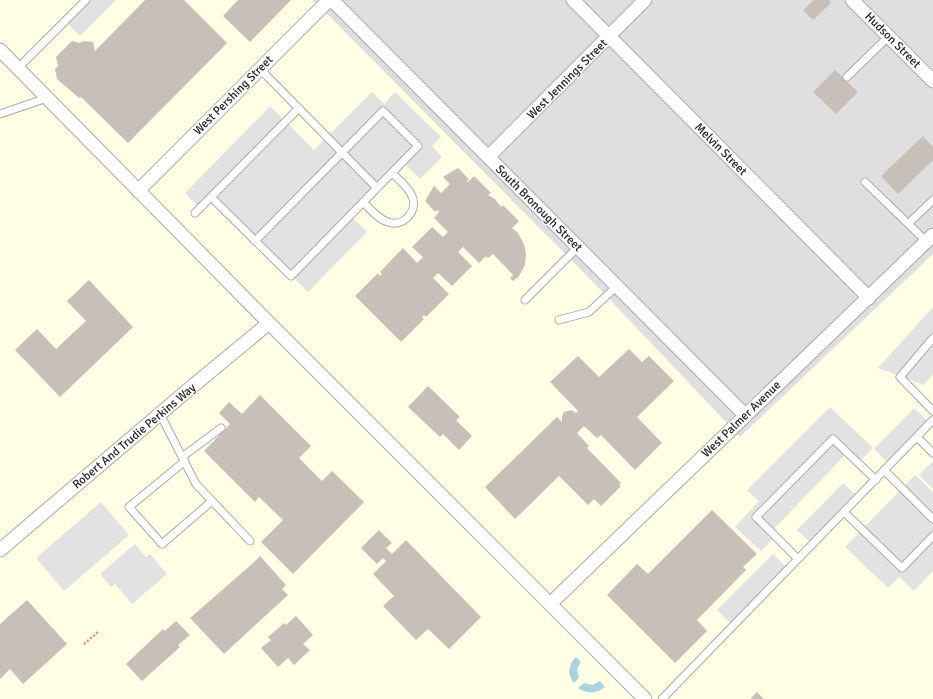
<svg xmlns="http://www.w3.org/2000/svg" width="933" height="699" font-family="Signika,sans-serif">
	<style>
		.residential { fill: #e0dfdf }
		.education { fill: #ffffe5 }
		.parking { fill: #e2e2e2 }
		.water { fill: #aad3df }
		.building { fill: #c7bfb8 }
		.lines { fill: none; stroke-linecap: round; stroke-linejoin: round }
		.service-casing { stroke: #a9a9a9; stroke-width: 9 }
		.minor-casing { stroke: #a9a9a9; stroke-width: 15 }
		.path { stroke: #fa8072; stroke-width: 2.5; stroke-dasharray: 2 2; stroke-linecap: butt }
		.service { stroke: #fff; stroke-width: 7 }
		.minor { stroke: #fff; stroke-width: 13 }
		.labels { text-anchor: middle; stroke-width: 3; stroke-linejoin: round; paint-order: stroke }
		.street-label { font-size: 12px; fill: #222; stroke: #fff }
	</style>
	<rect width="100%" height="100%" fill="#f2efe9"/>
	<path class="residential" d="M313 0H933V254L740 437 594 283Z"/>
	<path class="education" d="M0 0H313L594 283 740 437 933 254V699H0Z"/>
	<path class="parking" d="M86 0H116L80 36 65 21Z
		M372 92 384 104 395 92 441 137 432 146 442 157 420 179 403 162 351 216 367 232 308 292 212 197 200 208 185 193 270 106 314 150Z
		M933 307V374L924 385 878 368Z
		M830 407 873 448 858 463 847 453 771 532 776 536 761 551 735 527 759 501 747 490Z
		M914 408 930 423 890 465 874 449Z
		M933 461V489L919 475Z
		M915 475 933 492V571L914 591 899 577 888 588 845 547Z
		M843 483 858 497 812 544 797 530Z
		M101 502 129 535 64 591 36 558Z
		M135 544 146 557 150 554 167 574 132 604 115 584 111 587 100 574Z
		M773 554 788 569 733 626 717 610Z"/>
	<path class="water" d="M576 657 581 662 577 669 579 678 574 683C567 674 568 665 576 657Z
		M600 681 605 687C597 694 587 694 578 688L584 683 593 685Z"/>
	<path class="building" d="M145 0H184L227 43 128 143 81 97 79 98 57 79 55 69 58 66 56 57 72 41 80 43 83 41 93 42 95 51Z
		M238 0H291L250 42 223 16Z
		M814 0H829L831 3 813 20 803 10Z
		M835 70 858 92 836 114 813 92Z
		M923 136 933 147V160L898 194 881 176Z
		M458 168 469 179 467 181 468 182 474 176 491 193 488 195 495 199 501 207 503 205 519 221 512 228 518 233 524 244 526 254 525 265 519 276 513 281 510 278 513 275 493 254 488 258 486 256 479 263 463 247 458 252 472 266 452 286 438 273 433 278 449 294 426 317 424 315 422 317 424 319 401 342 355 296 378 273 380 276 382 274 380 272 403 248 417 263 423 257 412 247 432 227 443 237 448 232 434 218 439 212 438 210 435 212 425 201 434 186 441 193 450 184 443 177Z
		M89 280 133 327 60 397 15 350 37 329 56 349 86 321 67 301Z
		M629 349 642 362 649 356 674 381 637 417 662 443 635 470 601 435 597 438 584 426 577 433 589 446 587 448 621 483 619 485 621 486 601 506 594 499 588 505 559 476 515 519 485 487 557 417 562 422V417L564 412 571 410 576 413 578 411 550 382 578 356 599 377Z
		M428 386 460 417 456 420 472 436 459 450 443 434 440 437 408 407Z
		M260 395 311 446 299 458 322 481 332 471 364 502 293 574 261 542 283 520 259 497 255 502 204 451 230 424 219 413 229 402 242 414Z
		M712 510 757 554 743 567 746 570 697 620 707 631 675 663 607 595 637 564 648 574Z
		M379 530 392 543 386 548 392 554 406 540 481 617 449 649 428 629 416 640 383 606 394 596 373 574 386 561 383 558 377 564 361 548Z
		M260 556 286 585 282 589 288 595 224 654 190 618 252 564Z
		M27 600 67 644 23 684 10 669 0 679V624Z
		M296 616 313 635 303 644 310 650 294 665 288 658 278 667 261 648 271 640 268 637 284 623 286 625Z
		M176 621 190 635 178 645 180 647 142 681 126 664 163 629 165 631Z
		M757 692 764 699H750Z"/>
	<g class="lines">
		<defs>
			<path id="service" d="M18 68 86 0
				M260 69 377 188
				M847 77 889 36
				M0 114 47 98
				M865 182 926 241
				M211 197 291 276 418 146 383 111 255 241
				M363 202C370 209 378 219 388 222 404 228 420 209 411 194 407 186 398 179 392 173
				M195 213 299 108
				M908 224 933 200
				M525 300 578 247
				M559 320 589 312 617 286
				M933 338 900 377 933 411
				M160 414 196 484 250 541
				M917 437 933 453
				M182 457 221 428
				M185 461 129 507 162 544 212 501
				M884 470 933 519
				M844 512 902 568 933 536
				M798 559 756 517 833 439 876 480
				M662 699 933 420"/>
			<path id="minor" d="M332 0 745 415
				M573 0 869 298
				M852 0 933 81
				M0 50 269 323 645 699
				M488 157 645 0
				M138 191 329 0
				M0 550 188 390 269 323
				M550 604 933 235"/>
		</defs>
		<use href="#service" class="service-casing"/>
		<use href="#minor" class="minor-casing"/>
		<path class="path" d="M84 644 98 632"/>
		<use href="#service" class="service"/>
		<use href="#minor" class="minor"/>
	</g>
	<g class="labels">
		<g class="street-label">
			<text transform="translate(893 40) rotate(45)" y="4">Hudson Street</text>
			<text transform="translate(567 79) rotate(-45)" y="4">West Jennings Street</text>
			<text transform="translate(233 95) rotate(-45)" y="4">West Pershing Street</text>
			<text transform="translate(721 149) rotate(45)" y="4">Melvin Street</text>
			<text transform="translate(539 208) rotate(45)" y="4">South Bronough Street</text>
			<text transform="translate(741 419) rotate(-44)" y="4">West Palmer Avenue</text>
			<text transform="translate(134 436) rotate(-40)" y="4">Robert And Trudie Perkins Way</text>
		</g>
	</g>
</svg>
